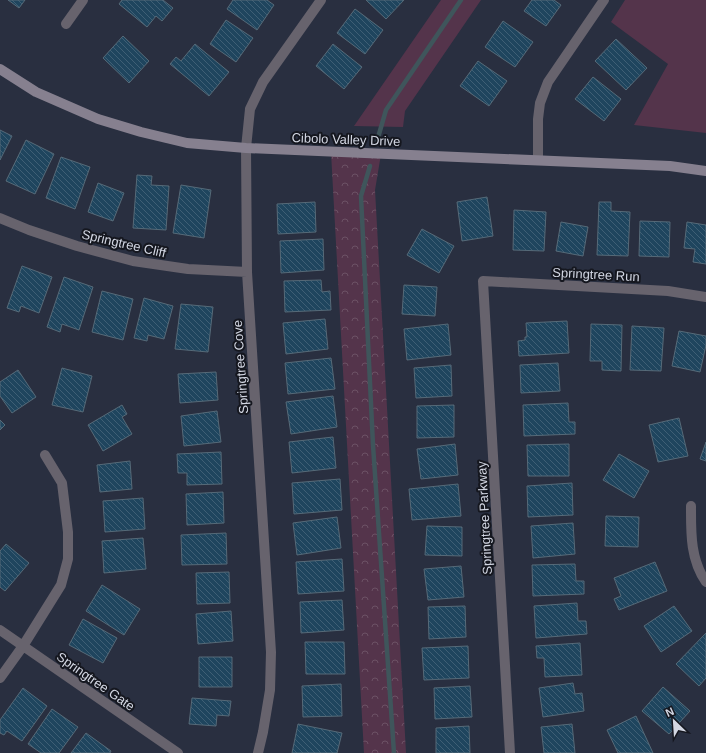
<svg xmlns="http://www.w3.org/2000/svg" width="706" height="753" font-family="Helvetica,sans-serif">
	<style>
		.grass { fill: #54344b }
		.forest { fill: url(#forest-crowns) }
		.lines { fill: none; stroke-linecap: round; stroke-linejoin: round }
		.stream { stroke: #3f555b; stroke-width: 4.5 }
		.building { fill: url(#building-back-hatch); stroke: #566a78 }
		.minor { stroke: #67636d; stroke-width: 10 }
		.secondary { stroke: #86808f; stroke-width: 10 }
		.labels { text-anchor: middle; stroke-width: 4; stroke-linejoin: round; paint-order: stroke }
		.street-label { font-size: 13px; fill: #d3d7e3; stroke: #15171f }
	</style>
	<defs>
		<pattern id="forest-crowns" width="20" height="18" patternUnits="userSpaceOnUse"><rect width="20" height="18" fill="#54344b"/><path d="M2 6a3 3 0 1 1 6 0M12 15a3 3 0 1 1 6 0" fill="none" stroke="#6c5165"/></pattern>
		<pattern id="building-back-hatch" width="6" height="6" patternUnits="userSpaceOnUse"><rect width="6" height="6" fill="#1f455e"/><path d="M-1 5l2 2M0 0l6 6M5-1l2 2" fill="none" stroke="#3f5f75"/></pattern>
	</defs>
	<rect width="100%" height="100%" fill="#292f40"/>
	<path class="grass" d="M441 0H481L405 111 403 127 354 126Z
		M625 0H706V133L634 125 668 64 611 22Z"/>
	<path class="forest" d="M331 152 381 154 375 190 406 753H364Z"/>
	<g class="lines">
		<path class="stream" d="M377 141 386 110 461 0
			M370 166 361 196 373 445 394 753"/>
	</g>
	<path class="building" d="M8 0H25L19 8Z
		M122 0H163L173 8 162 21 156 16 147 27 119 4Z
		M233 0H267L274 5 257 30 227 9Z
		M366 0H404L386 19Z
		M532 0H554L561 5 546 26 524 11Z
		M355 9 383 30 365 54 337 33Z
		M226 20 253 38 236 62 210 44Z
		M503 21 533 42 515 67 485 47Z
		M123 36 149 61 129 83 103 58Z
		M616 39 647 68 626 90 595 61Z
		M195 44 229 72 209 96 170 64 176 57 181 61Z
		M333 44 362 67 344 89 316 66Z
		M478 61 507 81 489 106 460 86Z
		M593 77 621 99 604 121 575 99Z
		M0 130 12 136 0 160Z
		M26 140 54 154 35 194 6 181Z
		M61 157 90 167 75 209 46 198Z
		M137 175 152 176 151 185 169 186 166 230 133 228Z
		M98 183 124 193 113 221 88 212Z
		M181 185 211 190 204 238 173 233Z
		M487 197 493 236 462 241 457 202Z
		M315 202 316 232 278 234 277 204Z
		M599 202H611V211L630 212 628 256 597 255Z
		M514 210 546 212 544 251 513 250Z
		M640 221 670 222 669 257 639 256Z
		M561 222 588 227 583 256 556 251Z
		M687 222 706 225V264L693 262 695 249 684 248Z
		M422 229 454 246 439 273 407 255Z
		M323 239 324 270 281 273 280 241Z
		M22 266 52 277 39 313 21 306 19 312 7 308Z
		M64 277 93 287 79 330 62 324 60 332 47 327Z
		M321 280 322 292 330 291 331 310 285 312 284 281Z
		M404 285 437 287 435 316 402 314Z
		M102 291 133 299 123 340 92 332Z
		M144 298 173 306 164 339 148 335 147 341 134 338Z
		M181 304 213 307 208 352 175 349Z
		M325 319 328 349 286 354 283 323Z
		M567 321 569 353 519 356 518 341 525 340V337H527L526 323Z
		M448 324 451 355 407 360 404 329Z
		M591 324 622 325 621 371 602 370V361H590Z
		M632 326 664 328 661 371 630 370Z
		M679 331 706 336V345L700 372 672 366Z
		M331 358 335 389 288 394 285 363Z
		M558 363 560 391 521 393 520 365Z
		M451 365 452 396 416 398 414 368Z
		M62 368 92 376 83 412 52 405Z
		M18 370 36 397 12 413 0 396V382Z
		M216 372 218 400 180 403 178 374Z
		M333 396 337 427 291 434 286 402Z
		M568 403 569 422H575V434L524 436 523 405Z
		M122 405 127 414 122 417 132 434 103 451 88 425Z
		M454 405V437L417 438V406Z
		M217 411 221 442 184 446 181 416Z
		M679 418 688 456 658 462 649 425Z
		M0 420 5 425 0 430Z
		M333 437 336 468 292 473 289 442Z
		M706 442V461L700 459Z
		M455 444 458 475 421 479 417 449Z
		M569 444V476H528L527 445Z
		M221 452 222 484 187 485V473H178L177 454Z
		M619 454 649 471 634 498 603 480Z
		M130 461 132 489 100 492 97 465Z
		M340 479 342 510 294 514 292 483Z
		M572 483 573 515 528 517 527 486Z
		M458 484 461 516 412 520 409 489Z
		M223 492 224 523 187 525 186 494Z
		M143 498 145 529 105 532 103 501Z
		M606 516 639 517 638 547 605 546Z
		M337 517 341 548 297 555 293 523Z
		M573 523 575 554 533 558 531 526Z
		M427 526 462 527V556L425 555Z
		M226 533 227 564 182 565 181 535Z
		M143 538 146 569 104 573 102 541Z
		M6 544 29 563 5 591 0 587V551Z
		M342 559 344 591 298 594 296 562Z
		M655 562 667 591 619 610 614 599 621 596 614 578Z
		M575 564 576 581H584V594L533 596 532 565Z
		M461 566 464 597 428 600 424 569Z
		M229 572 230 603 197 604 196 573Z
		M102 585 140 609 124 635 86 611Z
		M342 600 344 630 301 633 300 602Z
		M577 603 578 621H586L587 634 536 638 534 606Z
		M465 606 466 637 429 639 428 607Z
		M674 606 692 631 661 652 644 626Z
		M231 611 233 641 198 644 196 614Z
		M83 619 117 638 103 663 69 645Z
		M706 633V678L699 686 676 664Z
		M305 642H344L345 674H306Z
		M580 643 582 675 545 677 544 658H537L536 646Z
		M468 646 469 678 424 680 422 648Z
		M199 657H232V687H199Z
		M573 683 575 694 582 693 584 711 543 717 539 688Z
		M341 684 342 716 303 717 302 686Z
		M470 686 472 717 435 719 434 688Z
		M663 687 690 711 669 734 642 711Z
		M23 688 47 706 22 741 7 731 4 735 0 733V720Z
		M192 698 231 701 229 716 217 715 216 726 189 724Z
		M52 709 78 727 59 753H41L28 744Z
		M636 716 653 753H618L607 730Z
		M298 724 342 733 337 753H292Z
		M572 724 575 753H544L541 727Z
		M469 726 470 753H436V728Z
		M86 733 111 751 110 753H71Z"/>
	<g class="lines">
		<path class="minor" d="M66 24 83 0
			M538 160V119L540 103 548 82 604 0
			M0 218 29 230 77 246 133 261 188 269 247 272
			M691 506C691 532 690 559 706 582
			M0 630 178 753
			M0 678 23 646 61 585 68 559V532L62 483 45 455
			M258 753 263 732 270 690 271 652 247 272 246 148 250 109 263 82 321 0
			M510 753 483 281 668 291 706 297"/>
		<path class="secondary" d="M0 69 36 92 98 119 141 132 187 143 246 148 670 166 706 171"/>
	</g>
	<g class="labels">
		<g class="street-label">
			<text transform="translate(346 139) rotate(2)" y="5">Cibolo Valley Drive</text>
			<text transform="translate(124 243) rotate(13)" y="5">Springtree Cliff</text>
			<text transform="translate(596 274) rotate(3)" y="5">Springtree Run</text>
			<text transform="translate(240 367) rotate(-94)" y="5">Springtree Cove</text>
			<text transform="translate(484 518) rotate(-93)" y="5">Springtree Parkway</text>
			<text transform="translate(96 681) rotate(35)" y="5">Springtree Gate</text>
		</g>
	</g>
	<g transform="translate(674 721) rotate(335)" stroke="#15171f" stroke-width="3" paint-order="stroke">
	<path d="M0-3L7 15L0 10L-7 15Z" fill="#d3d7e3"/>
	<text y="-6" font-size="11" font-weight="bold" text-anchor="middle" fill="#d3d7e3">N</text>
	</g>
</svg>
